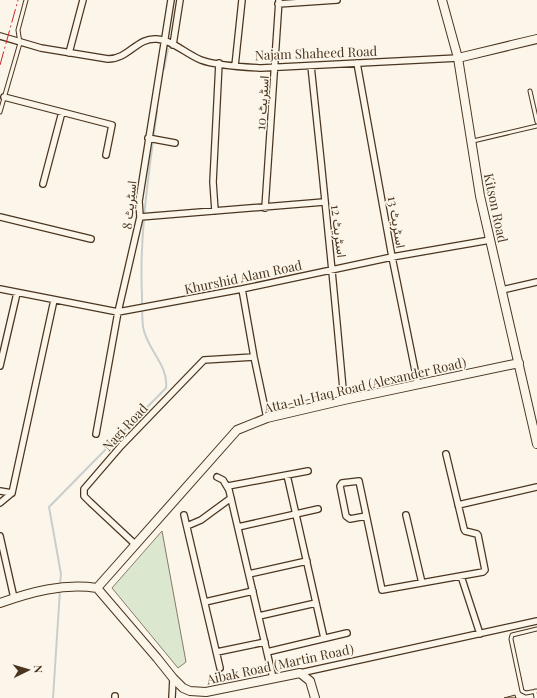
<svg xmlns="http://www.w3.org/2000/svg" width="537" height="698" font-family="'Playfair Display',Vazirmatn,serif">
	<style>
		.green { fill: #dce7d0; stroke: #887966 }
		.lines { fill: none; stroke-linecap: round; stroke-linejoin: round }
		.stream { stroke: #c9cecd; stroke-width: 2 }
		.building { fill: url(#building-back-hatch); stroke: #4a3520 }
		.lane-casing { stroke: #4a3520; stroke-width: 5 }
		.street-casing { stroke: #4a3520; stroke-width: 8 }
		.secondary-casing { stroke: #4a3520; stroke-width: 10 }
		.lane { stroke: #fbf6e9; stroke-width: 3 }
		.street { stroke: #fbf6e9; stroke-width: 5.5 }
		.secondary { stroke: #fbf6e9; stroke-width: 8 }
		.power { stroke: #c62828; stroke-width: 1; stroke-dasharray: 14 3 2 3; stroke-linecap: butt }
		.labels { text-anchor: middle; stroke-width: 3; stroke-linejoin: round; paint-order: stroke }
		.street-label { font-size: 13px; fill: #4a3520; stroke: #fbf6e9 }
	</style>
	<defs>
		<pattern id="building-back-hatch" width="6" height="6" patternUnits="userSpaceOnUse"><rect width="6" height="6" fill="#ecdcbc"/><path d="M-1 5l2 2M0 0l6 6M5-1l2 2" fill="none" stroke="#ccbda1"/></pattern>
	</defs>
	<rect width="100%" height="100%" fill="#fbf6e9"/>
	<path class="green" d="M162 531 186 662 178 668 112 588Z"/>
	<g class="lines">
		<path class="stream" d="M164 69 168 49
			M60 585 61 574 49 507 166 388C169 365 147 350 143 327 142 317 142 306 142 296 139 234 149 173 157 111
			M53 698 60 590"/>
	</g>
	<path class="building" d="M515 695 516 698H504Z"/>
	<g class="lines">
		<defs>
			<path id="lane" d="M530 91 537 122
				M0 112 20 43 18 30 26 0
				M473 141 537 126
				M537 629 512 635 511 639 522 691 526 693 537 691
				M535 691 536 698"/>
			<path id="street" d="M278 4 337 0
				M0 36 41 48 108 59C129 59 137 37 157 39 172 40 186 54 201 60 217 66 243 67 261 68L458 58
				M173 45 180 0
				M69 53 83 0
				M357 63 392 257 418 385
				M235 66 242 0
				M311 66C323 177 334 288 344 400
				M4 97 112 125 106 155
				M148 138 175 143
				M43 184 62 112
				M265 208 279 0
				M215 211 213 182 219 63
				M0 217 91 239
				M140 217 324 202
				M0 289 118 312 242 289 392 257 490 240
				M242 289 254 357 267 418
				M502 290 537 282
				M0 366 17 293
				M96 434 118 312 140 217 139 201 171 0
				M287 475 324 638
				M217 477 223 480 229 490 273 678
				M228 486 308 471
				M0 491 12 493
				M0 503 12 493 54 300
				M458 505 537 487
				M184 515 220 668
				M406 515 422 583
				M366 516 350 519 346 516 340 486 342 483 359 481 382 590 483 572 485 570 478 535 477 534 465 531 464 529 446 454
				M187 526 201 520 231 498
				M238 527 318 509
				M0 536 14 598
				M136 545 90 502 84 496V489L121 446 204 360 254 357
				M249 574 307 561
				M461 576 480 634
				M205 602 253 591
				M259 616 316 603
				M217 652 265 642
				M267 652 347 633
				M300 673 537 621
				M115 696V698
				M172 698 173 678"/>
			<path id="secondary" d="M442 0 458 58 480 196 537 444
				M458 58 537 39
				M97 588 237 430 267 418 344 400 519 363
				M0 603C31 592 63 583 97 588L157 658 173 678 183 688 190 691 206 692 300 673 310 681 315 698"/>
		</defs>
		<use href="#lane" class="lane-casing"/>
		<use href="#street" class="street-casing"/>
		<use href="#secondary" class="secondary-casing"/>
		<use href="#lane" class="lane"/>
		<use href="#street" class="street"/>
		<use href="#secondary" class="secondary"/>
		<path class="power" d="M0 65 18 0"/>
	</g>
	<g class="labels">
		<g class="street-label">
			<text transform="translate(316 53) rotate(-2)" y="5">Najam Shaheed Road</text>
			<text transform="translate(262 103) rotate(-86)" y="5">اسٹریٹ 10</text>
			<text transform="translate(129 205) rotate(-84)" y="5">اسٹریٹ 8</text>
			<text transform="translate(496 208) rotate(78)" y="5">Kitson Road</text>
			<text transform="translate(397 222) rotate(80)" y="5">اسٹریٹ 13</text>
			<text transform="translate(339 231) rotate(83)" y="5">اسٹریٹ 12</text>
			<text transform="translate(243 277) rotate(-12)" y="5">Khurshid Alam Road</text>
			<text transform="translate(365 385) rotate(-13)" y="5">Atta-ul-Haq Road (Alexander Road)</text>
			<text transform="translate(125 427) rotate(-47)" y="5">Nagi Road</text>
			<text transform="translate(280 664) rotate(-12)" y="5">Aibak Road (Martin Road)</text>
		</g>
	</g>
	<g transform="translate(28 670) rotate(85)" stroke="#fbf6e9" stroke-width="3" paint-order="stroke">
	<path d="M0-3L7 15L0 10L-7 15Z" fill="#4a3520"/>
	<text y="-6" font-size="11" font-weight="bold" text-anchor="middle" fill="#4a3520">N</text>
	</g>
</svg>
